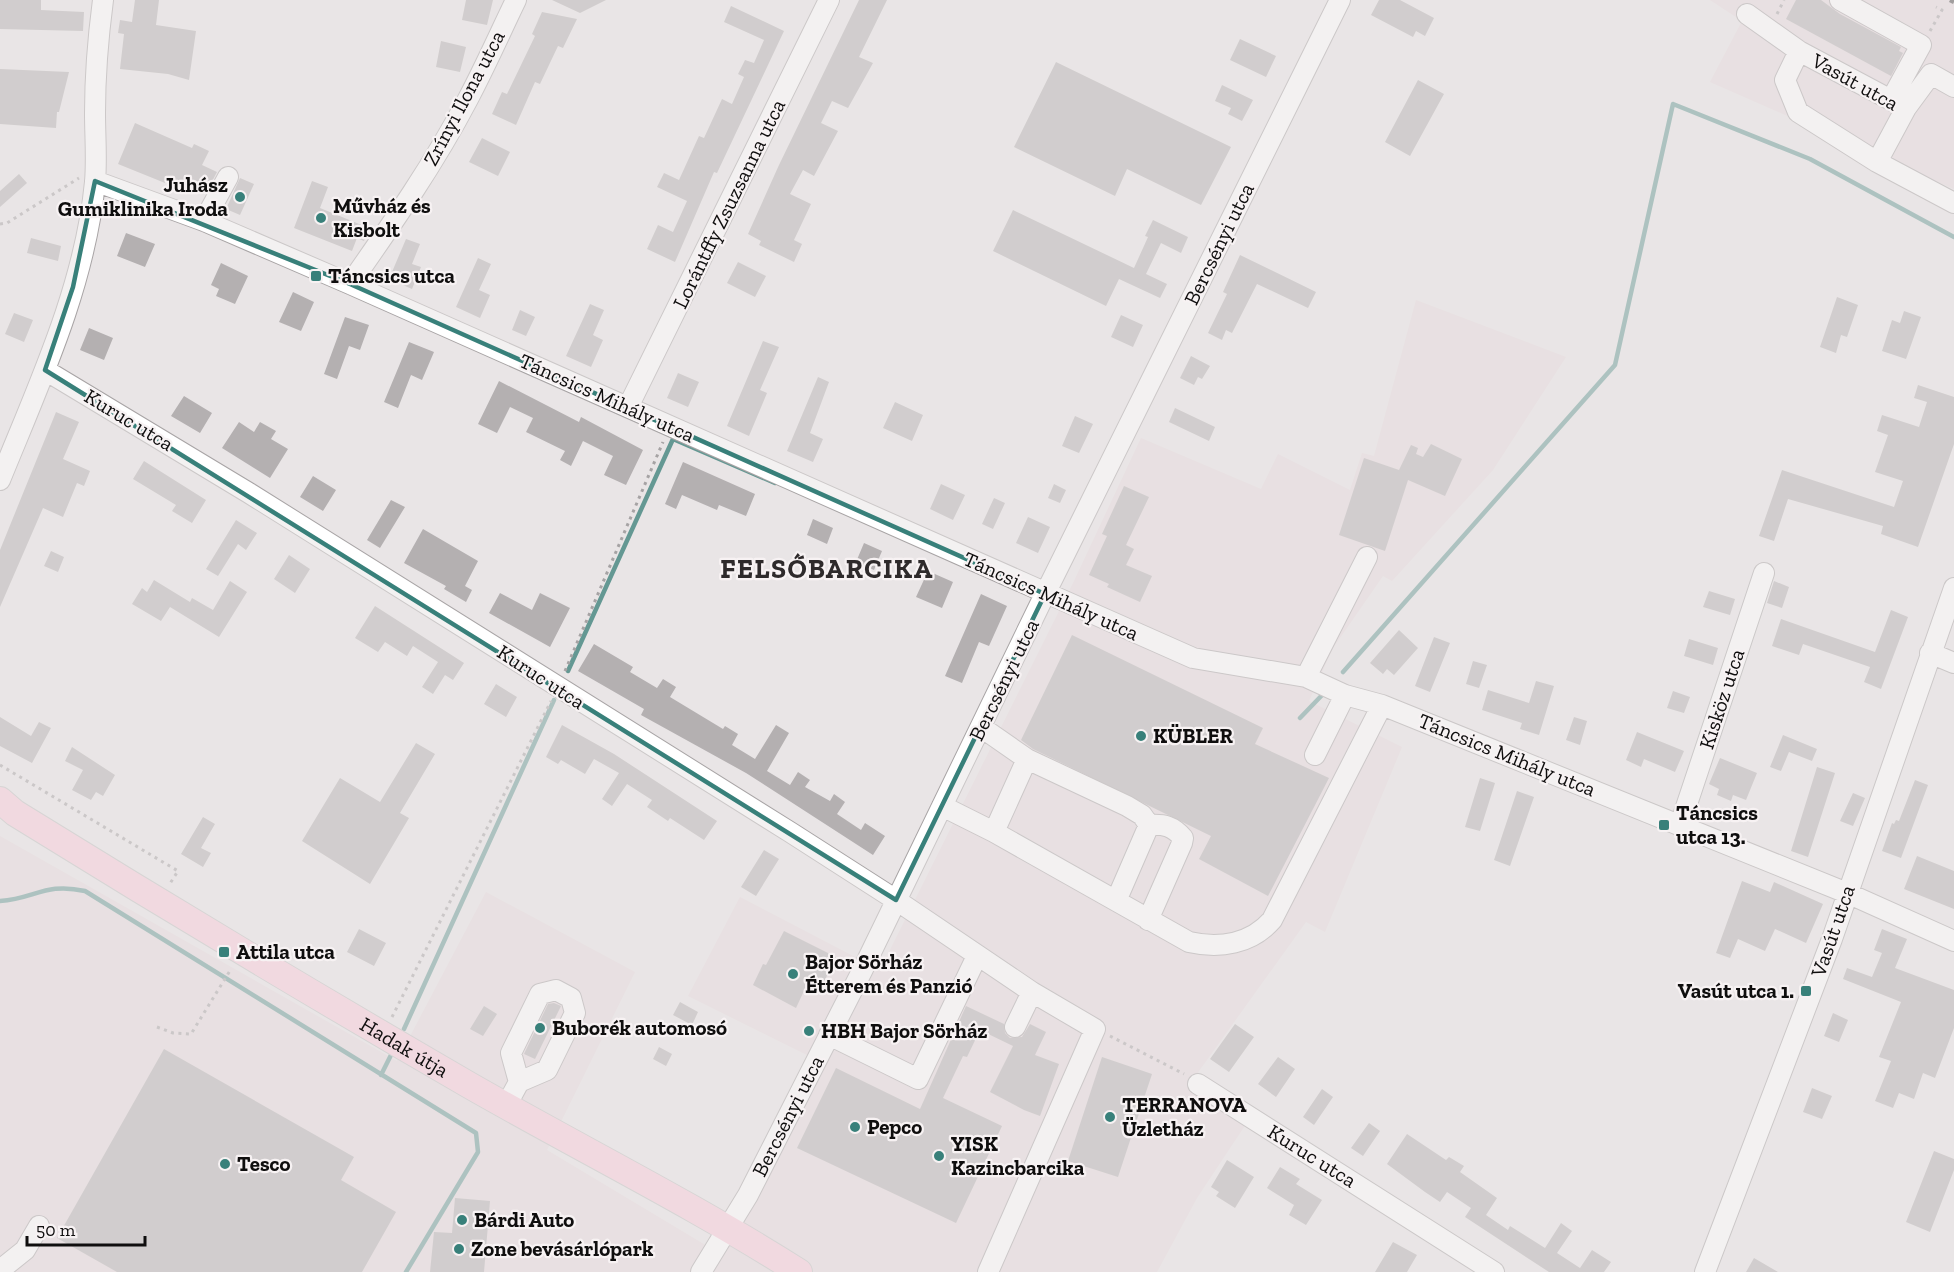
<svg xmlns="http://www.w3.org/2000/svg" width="1954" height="1272" font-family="'Zilla Slab',serif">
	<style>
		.built { fill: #e6d9dd }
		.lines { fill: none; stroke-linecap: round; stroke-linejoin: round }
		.stream { stroke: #649893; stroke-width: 4.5 }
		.building { fill: #b4b0b1 }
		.minor-casing { stroke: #a8a4a5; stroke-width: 22 }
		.major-casing { stroke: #c1c0c0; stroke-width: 28 }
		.path { stroke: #a6a3a4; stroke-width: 3; stroke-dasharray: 3 4.5; stroke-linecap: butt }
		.minor { stroke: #fff; stroke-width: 20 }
		.major { stroke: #fbcbda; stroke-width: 26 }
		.rail { stroke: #494747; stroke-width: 4.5; stroke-dasharray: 9 4.5; stroke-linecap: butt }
		.marked { fill: none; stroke: #38807a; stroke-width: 4.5; stroke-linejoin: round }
		.poi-dot { fill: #38807a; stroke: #f7f2f3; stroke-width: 2 }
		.labels { text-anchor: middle; stroke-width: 4.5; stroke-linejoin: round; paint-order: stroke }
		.street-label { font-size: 21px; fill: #0f0e0e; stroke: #f7f2f3 }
		.poi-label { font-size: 21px; font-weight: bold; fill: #0f0e0e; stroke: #f7f2f3; text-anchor: start }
		.district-label { font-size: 27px; font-weight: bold; letter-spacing: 1.5px; fill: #2e2a2b; stroke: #f7f2f3 }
	</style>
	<rect width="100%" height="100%" fill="#e9e5e6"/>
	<path class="built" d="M1710 0H1954V189L1710 82 1742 21Z
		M1416 300 1566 357 1493 470 1392 581 1383 576 1333 648 1309 701 1402 747 1325 932 1306 922 1199 1071 1189 1089 1246 1124 1197 1198 1157 1272H0V836L397 1061 486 892 635 972 547 1150 712 1249 809 1056 688 996 740 897 880 970 1074 581 1141 438 1261 489 1278 454 1350 490 1362 453 1374 456Z"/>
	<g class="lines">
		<path class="stream" d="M568 671 673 439 775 483
			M1343 672 1615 365 1673 104 1810 159 1954 237
			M1300 718 1325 692
			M0 901C35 899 45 882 85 891L476 1133 478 1152 406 1272
			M404 1029 554 700
			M381 1075 393 1051"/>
	</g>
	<path class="building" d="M0 0H41V10L84 12 83 31 0 29Z
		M135 0H159L156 25 196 31 189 80 168 74 120 69 124 34 118 33 120 20 132 22Z
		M466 0H493L487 25 462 20Z
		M552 0H606L580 13Z
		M859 0H887L859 57 873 63 848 108 832 101 821 123 838 131 814 176 803 170 790 194 811 204 794 240 802 244 794 262 759 245 761 241 748 234 779 165Z
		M1379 0H1400L1434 18 1425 36 1416 31 1413 37 1371 15Z
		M1796 0H1821L1840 14 1901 47 1899 51 1903 53 1891 76 1786 19Z
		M731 6 784 31 717 173 714 172 675 262 647 249 658 225 673 232 687 201 657 187 664 173 679 180 699 136 704 138 722 99 732 104 744 77 738 74 745 60 754 63 764 40 724 22Z
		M542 12 577 19 563 48 558 46 540 84 535 82 516 125 492 114 502 92 507 94 535 36 532 34Z
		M1240 39 1276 56 1266 77 1230 60Z
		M441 41 466 47 460 72 436 67Z
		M1056 62 1231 147 1201 205 1127 169 1115 196 1014 147Z
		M0 69 69 72 59 112H57L56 128 0 124Z
		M1418 80 1444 94 1410 156 1385 142Z
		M1222 85 1253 100 1242 121 1228 114 1231 108 1215 101Z
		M135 123 192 148 194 144 209 151 202 165 217 172 206 193 167 177 165 183 118 164Z
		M482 138 510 152 498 176 469 162Z
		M19 174 27 183 0 207V191Z
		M240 178 254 184 240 215 226 209Z
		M312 181 328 187 320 208 369 228 364 241 357 238 352 251 294 228Z
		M1013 210 1134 268 1148 237 1145 236 1153 220 1188 237 1181 253 1161 243 1146 274 1167 284 1160 298 1119 279 1106 306 993 251Z
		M126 233 155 244 145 267 117 256Z
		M31 238 61 246 58 261 27 253Z
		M406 239 420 244 412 264 421 267 412 289 389 279Z
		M1240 255 1316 292 1308 308 1257 284 1232 333 1226 330 1222 340 1208 333 1227 294 1223 292Z
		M478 258 491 264 479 290 490 295 480 318 456 307Z
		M738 262 766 276 755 297 727 283Z
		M221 263 248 276 235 304 216 296 219 289 211 285Z
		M293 292 314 302 301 331 279 322Z
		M1837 297 1858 305 1847 337 1841 335 1836 353 1820 347Z
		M590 304 604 310 593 335 603 340 591 367 566 356Z
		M520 310 535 317 526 336 512 330Z
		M1904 311 1921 317 1906 359 1882 351 1892 320 1900 323Z
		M14 313 33 320 24 342 5 334Z
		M1121 315 1143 325 1133 347 1111 337Z
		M345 317 369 325 360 350 349 346 337 379 324 374Z
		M89 328 113 338 104 360 80 350Z
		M763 341 779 347 760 390 767 393 749 436 727 426Z
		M409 342 434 352 422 380 411 375 398 408 384 402Z
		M1191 356 1210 366 1202 379 1198 377 1194 385 1180 378Z
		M678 373 699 382 688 407 667 398Z
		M818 377 829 382 810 433 823 439 813 462 787 451Z
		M499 381 579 422 581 417 643 450 626 485 604 475 613 456 583 441 571 466 560 460 565 451 526 432 533 418 510 407 497 433 478 424Z
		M1918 385 1954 397V444L1918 547 1881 534 1883 526 1788 499 1774 541 1759 536 1782 470 1894 507 1903 481 1875 472 1888 435 1877 431 1882 415 1919 427 1927 402 1914 398Z
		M184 396 212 413 200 433 171 416Z
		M895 402 923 415 912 441 883 428Z
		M1175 408 1215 427 1209 441 1169 422Z
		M56 412 79 422 63 459 90 471 84 486 77 483 63 517 43 508 0 607V550Z
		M1075 416 1093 424 1079 453 1062 446Z
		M239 422 254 432 260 422 276 431 271 439 288 449 270 478 222 448Z
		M1431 444 1462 459 1445 496 1408 480 1385 551 1339 535 1364 458 1399 470 1411 445 1418 448 1416 454 1423 457Z
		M144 461 206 500 192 523 172 511 176 505 133 479Z
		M683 462 755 494 746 516 719 505 717 510 682 495 676 509 665 504Z
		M313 476 336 490 323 511 300 497Z
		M941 484 965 495 953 520 930 509Z
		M1054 484 1066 490 1060 503 1048 498Z
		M1124 486 1149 497 1126 545 1134 549 1126 565 1152 576 1140 602 1107 587 1109 584 1089 575 1107 536 1102 534Z
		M994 498 1005 503 993 529 982 524Z
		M391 500 405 507 380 548 367 540Z
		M1028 517 1050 527 1038 553 1016 543Z
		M813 519 833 528 827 544 807 535Z
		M236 520 257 533 246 550 238 544 218 576 206 569Z
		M423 529 478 561 465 586 472 590 466 602 444 589 446 586 404 563Z
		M864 543 882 551 874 570 856 562Z
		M51 551 64 557 58 572 44 566Z
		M289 555 310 569 295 593 274 579Z
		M928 571 953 582 942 608 916 597Z
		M154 580 190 602 192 598 213 610 230 581 247 592 219 637 170 607 161 621 132 604 142 588 147 592Z
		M1774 581 1789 587 1782 608 1767 603Z
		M1709 591 1735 599 1730 615 1703 607Z
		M500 593 532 610 540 593 570 608 550 647 489 613Z
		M981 594 1007 606 989 646 979 642 962 683 945 676Z
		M375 606 464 663 453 680 445 675 433 694 422 687 438 662 413 646 407 656 385 642 378 652 355 638Z
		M1891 610 1908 617 1881 689 1864 682 1870 667 1803 644 1799 655 1772 646 1781 619 1875 652Z
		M1399 630 1418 648 1394 675 1387 669 1383 674 1370 663Z
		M1072 635 1263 728 1255 744 1329 778 1268 896 1199 859 1211 836 1033 749 1021 740Z
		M1434 637 1450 643 1430 692 1415 686Z
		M1689 639 1718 648 1713 665 1684 656Z
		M594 644 633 667 630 672 657 688 663 679 676 687 670 697 723 729 725 726 738 734 732 745 755 759 776 725 789 733 767 771 790 785 798 772 810 780 805 787 830 801 834 794 845 802 837 814 861 830 865 823 885 836 873 855 746 773 641 715 644 709 578 671Z
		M1473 661 1487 665 1479 688 1466 684Z
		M1536 681 1554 686 1539 735 1520 729 1522 723 1482 710 1488 690 1529 703Z
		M496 684 517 697 506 717 484 704Z
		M1673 691 1690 697 1684 713 1667 708Z
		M0 717 31 736 39 722 51 728 32 763 0 746Z
		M1574 717 1587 721 1580 745 1566 740Z
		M562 725 614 754 717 821 704 840 670 818 668 821 647 807 652 800 627 784 612 806 602 799 619 773 594 759 585 774 561 760 558 764 546 757Z
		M1637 732 1684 751 1675 772 1644 759 1641 767 1626 760Z
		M1783 735 1817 749 1812 761 1789 752 1781 771 1770 767Z
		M416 743 435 754 400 813 409 818 370 884 302 841 340 778 380 802Z
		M72 747 115 775 103 796 96 792 91 800 72 790 83 770 65 761Z
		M1720 758 1757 773 1746 800 1733 795 1731 801 1717 795 1719 789 1709 784Z
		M1817 767 1835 773 1808 857 1791 851Z
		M1480 778 1495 783 1480 831 1465 827Z
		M1915 780 1928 785 1901 858 1882 851 1892 823 1894 824 1896 820 1899 821Z
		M1517 791 1534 797 1510 866 1494 860Z
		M1853 793 1865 798 1853 826 1840 821Z
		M203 817 215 824 201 848 211 853 203 867 181 854Z
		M764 850 779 859 756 896 741 887Z
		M1917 856 1954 871V909L1904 889Z
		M1742 881 1770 892 1774 882 1823 904 1806 943 1775 929 1765 951 1738 939 1730 958 1716 953Z
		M359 929 386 943 374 966 347 952Z
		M1882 929 1907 939 1895 968 1954 990V1028L1935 1078 1923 1073 1914 1099 1899 1093 1893 1108 1875 1101 1891 1061 1879 1057 1901 1002 1843 979 1847 968 1872 977 1882 953 1874 950Z
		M784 931 836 957 822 986 809 980 796 1008 753 985 763 964 766 965Z
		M680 1002 698 1012 692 1025 673 1015Z
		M554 1003 561 1006 535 1059 524 1054 548 1004Z
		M484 1006 497 1014 483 1036 470 1029Z
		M966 1006 1004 1024 1005 1033 1010 1038 1022 1037 1030 1024 1046 1032 1035 1055 1059 1064 1040 1116 1024 1110 990 1092 1013 1046 980 1030 967 1057 963 1056 943 1098 1002 1126 956 1223 797 1148 836 1068 920 1109Z
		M1833 1013 1848 1020 1839 1042 1824 1036Z
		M1235 1024 1254 1037 1229 1072 1210 1059Z
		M659 1047 672 1054 666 1066 653 1059Z
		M164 1049 354 1157 341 1180 396 1212 362 1272H117L57 1238Z
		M1102 1057 1152 1074 1118 1177 1068 1161Z
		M1278 1057 1295 1069 1276 1097 1258 1084Z
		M1812 1088 1832 1096 1822 1119 1803 1112Z
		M1322 1089 1333 1097 1314 1125 1303 1117Z
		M1369 1123 1380 1131 1363 1156 1351 1148Z
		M1407 1134 1446 1160 1449 1157 1464 1166 1460 1172 1497 1198 1486 1215 1508 1230 1510 1226 1545 1248 1561 1223 1572 1231 1557 1253 1580 1268 1592 1250 1611 1262 1604 1272H1549L1465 1217 1471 1208 1447 1192 1440 1202 1425 1192 1387 1164Z
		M1934 1151 1954 1159V1170L1930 1232 1906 1222Z
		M1227 1160 1254 1177 1235 1208 1216 1196 1219 1192 1211 1187Z
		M1280 1167 1300 1179 1296 1184 1322 1200 1306 1225 1289 1215 1294 1205 1267 1188Z
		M455 1198 490 1201 484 1272H430L434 1232 452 1233Z
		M1393 1242 1417 1255 1407 1272H1375Z
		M1754 1258 1778 1272H1746Z"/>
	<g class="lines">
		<defs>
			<path id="minor" d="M1840 0 1921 45 1891 100
				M1747 14 1799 51
				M1906 108 1931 74 1954 87
				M1877 162 1906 108 1799 51 1785 80 1798 112 1877 162 1954 203
				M95 181 204 221 350 284 1193 658 1306 677 1345 695 1382 705 1847 893 1954 941
				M204 221 228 177
				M350 284C392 224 434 164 468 99 485 67 500 33 516 0
				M45 370 249 493 790 832 896 900 1032 992 1015 1027
				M628 407 829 0
				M0 480C39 384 85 286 95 182 97 159 95 136 95 113 95 76 98 38 103 0
				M1930 653 1954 663
				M1306 677 1367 557
				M981 727 1027 759 1127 806 1142 815 1149 825C1164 824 1173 826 1183 838L1182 843 1148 920
				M1315 755 1345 695
				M942 806 994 832 1189 942C1220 949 1251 944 1272 920L1382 705
				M1680 825 1764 573
				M994 832 1027 759
				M1116 901 1149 825
				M829 1035 918 1079 977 956
				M1198 1084 1494 1272
				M506 1106 519 1082 547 1070 575 1013 571 998 556 990 540 994 511 1053 519 1082
				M0 1270 25 1250 39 1226
				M701 1272 748 1195 862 971 1045 594 1340 0
				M988 1272 1095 1029 1032 992
				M1705 1272 1832 939 1954 588"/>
			<g id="major">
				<path id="s1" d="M0 800 15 813C165 906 317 997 469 1085 579 1148 692 1204 799 1272"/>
			</g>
		</defs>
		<use href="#minor" class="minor-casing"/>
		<use href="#major" class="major-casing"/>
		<path class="path" d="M1777 14 1784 0
			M1930 31 1942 10 1936 7
			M0 224 7 223 79 178
			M565 671 663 442
			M0 765 178 871 169 885
			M392 1017 551 701
			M157 1027 173 1033 191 1034 231 969
			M1110 1036 1184 1074"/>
		<use href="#minor" class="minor"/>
		<use href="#major" class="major"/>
		<path class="rail" d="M1950 0 1954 2"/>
	</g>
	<path d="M0 0H1954V1272H0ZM95 181 350 284 1045 594 896 900 45 370 73 287Z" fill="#e9e5e6" fill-opacity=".55" fill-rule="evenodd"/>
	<path class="marked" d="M95 181 350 284 1045 594 896 900 45 370 73 287Z"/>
	<g class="poi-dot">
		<circle cx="240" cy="197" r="6"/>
		<circle cx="321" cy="218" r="6"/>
		<rect x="310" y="270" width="12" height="12" rx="3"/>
		<circle cx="1141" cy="736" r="6"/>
		<rect x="1658" y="819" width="12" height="12" rx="3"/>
		<rect x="218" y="946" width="12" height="12" rx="3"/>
		<circle cx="793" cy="974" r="6"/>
		<rect x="1800" y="985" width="12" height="12" rx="3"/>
		<circle cx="540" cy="1028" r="6"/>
		<circle cx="809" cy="1031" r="6"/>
		<circle cx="1110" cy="1117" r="6"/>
		<circle cx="855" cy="1127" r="6"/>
		<circle cx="939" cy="1156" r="6"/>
		<circle cx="225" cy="1164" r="6"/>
		<circle cx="462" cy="1220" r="6"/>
		<circle cx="459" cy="1249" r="6"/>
	</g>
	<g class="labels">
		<g class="street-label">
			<text transform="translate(1855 82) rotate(29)" y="7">Vasút utca</text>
			<text transform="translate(464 98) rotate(-62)" y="7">Zrínyi Ilona utca</text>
			<text transform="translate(729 204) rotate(-64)" y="7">Lorántffy Zsuzsanna utca</text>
			<text transform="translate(1219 244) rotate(-64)" y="7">Bercsényi utca</text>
			<text transform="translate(607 398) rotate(24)" y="7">Táncsics Mihály utca</text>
			<text transform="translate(129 420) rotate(31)" y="7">Kuruc utca</text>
			<text transform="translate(1051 596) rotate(24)" y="7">Táncsics Mihály utca</text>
			<text transform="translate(541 677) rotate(33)" y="7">Kuruc utca</text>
			<text transform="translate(1004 680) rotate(-64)" y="7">Bercsényi utca</text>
			<text transform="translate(1722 699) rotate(-72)" y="7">Kisköz utca</text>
			<text transform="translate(1507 755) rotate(22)" y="7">Táncsics Mihály utca</text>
			<text transform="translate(1833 931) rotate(-71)" y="7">Vasút utca</text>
			<text dy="7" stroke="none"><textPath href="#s1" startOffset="474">Hadak útja</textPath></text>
			<text transform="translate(788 1116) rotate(-63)" y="7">Bercsényi utca</text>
			<text transform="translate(1312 1156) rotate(32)" y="7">Kuruc utca</text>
		</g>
		<g class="poi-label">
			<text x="228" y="192" text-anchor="end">Juhász<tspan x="228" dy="24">Gumiklinika Iroda</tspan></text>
			<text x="333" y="213">Művház és<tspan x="333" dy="24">Kisbolt</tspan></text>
			<text x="328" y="283">Táncsics utca</text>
			<text x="1153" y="743">KÜBLER</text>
			<text x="1676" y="820">Táncsics<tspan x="1676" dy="24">utca 13.</tspan></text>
			<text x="236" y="959">Attila utca</text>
			<text x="805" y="969">Bajor Sörház<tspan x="805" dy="24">Étterem és Panzió</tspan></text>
			<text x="1794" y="998" text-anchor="end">Vasút utca 1.</text>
			<text x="552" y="1035">Buborék automosó</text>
			<text x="821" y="1038">HBH Bajor Sörház</text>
			<text x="1122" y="1112">TERRANOVA<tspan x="1122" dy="24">Üzletház</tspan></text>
			<text x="867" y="1134">Pepco</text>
			<text x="951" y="1151">YISK<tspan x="951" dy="24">Kazincbarcika</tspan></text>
			<text x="237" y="1171">Tesco</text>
			<text x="474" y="1227">Bárdi Auto</text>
			<text x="471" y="1256">Zone bevásárlópark</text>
		</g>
		<g class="district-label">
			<text x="827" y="578">FELSŐBARCIKA</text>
		</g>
	</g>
	<path d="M27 1236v9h118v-9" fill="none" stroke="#0f0e0e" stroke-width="3"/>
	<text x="36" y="1236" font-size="18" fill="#0f0e0e" stroke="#f7f2f3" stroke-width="4.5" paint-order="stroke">50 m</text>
</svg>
